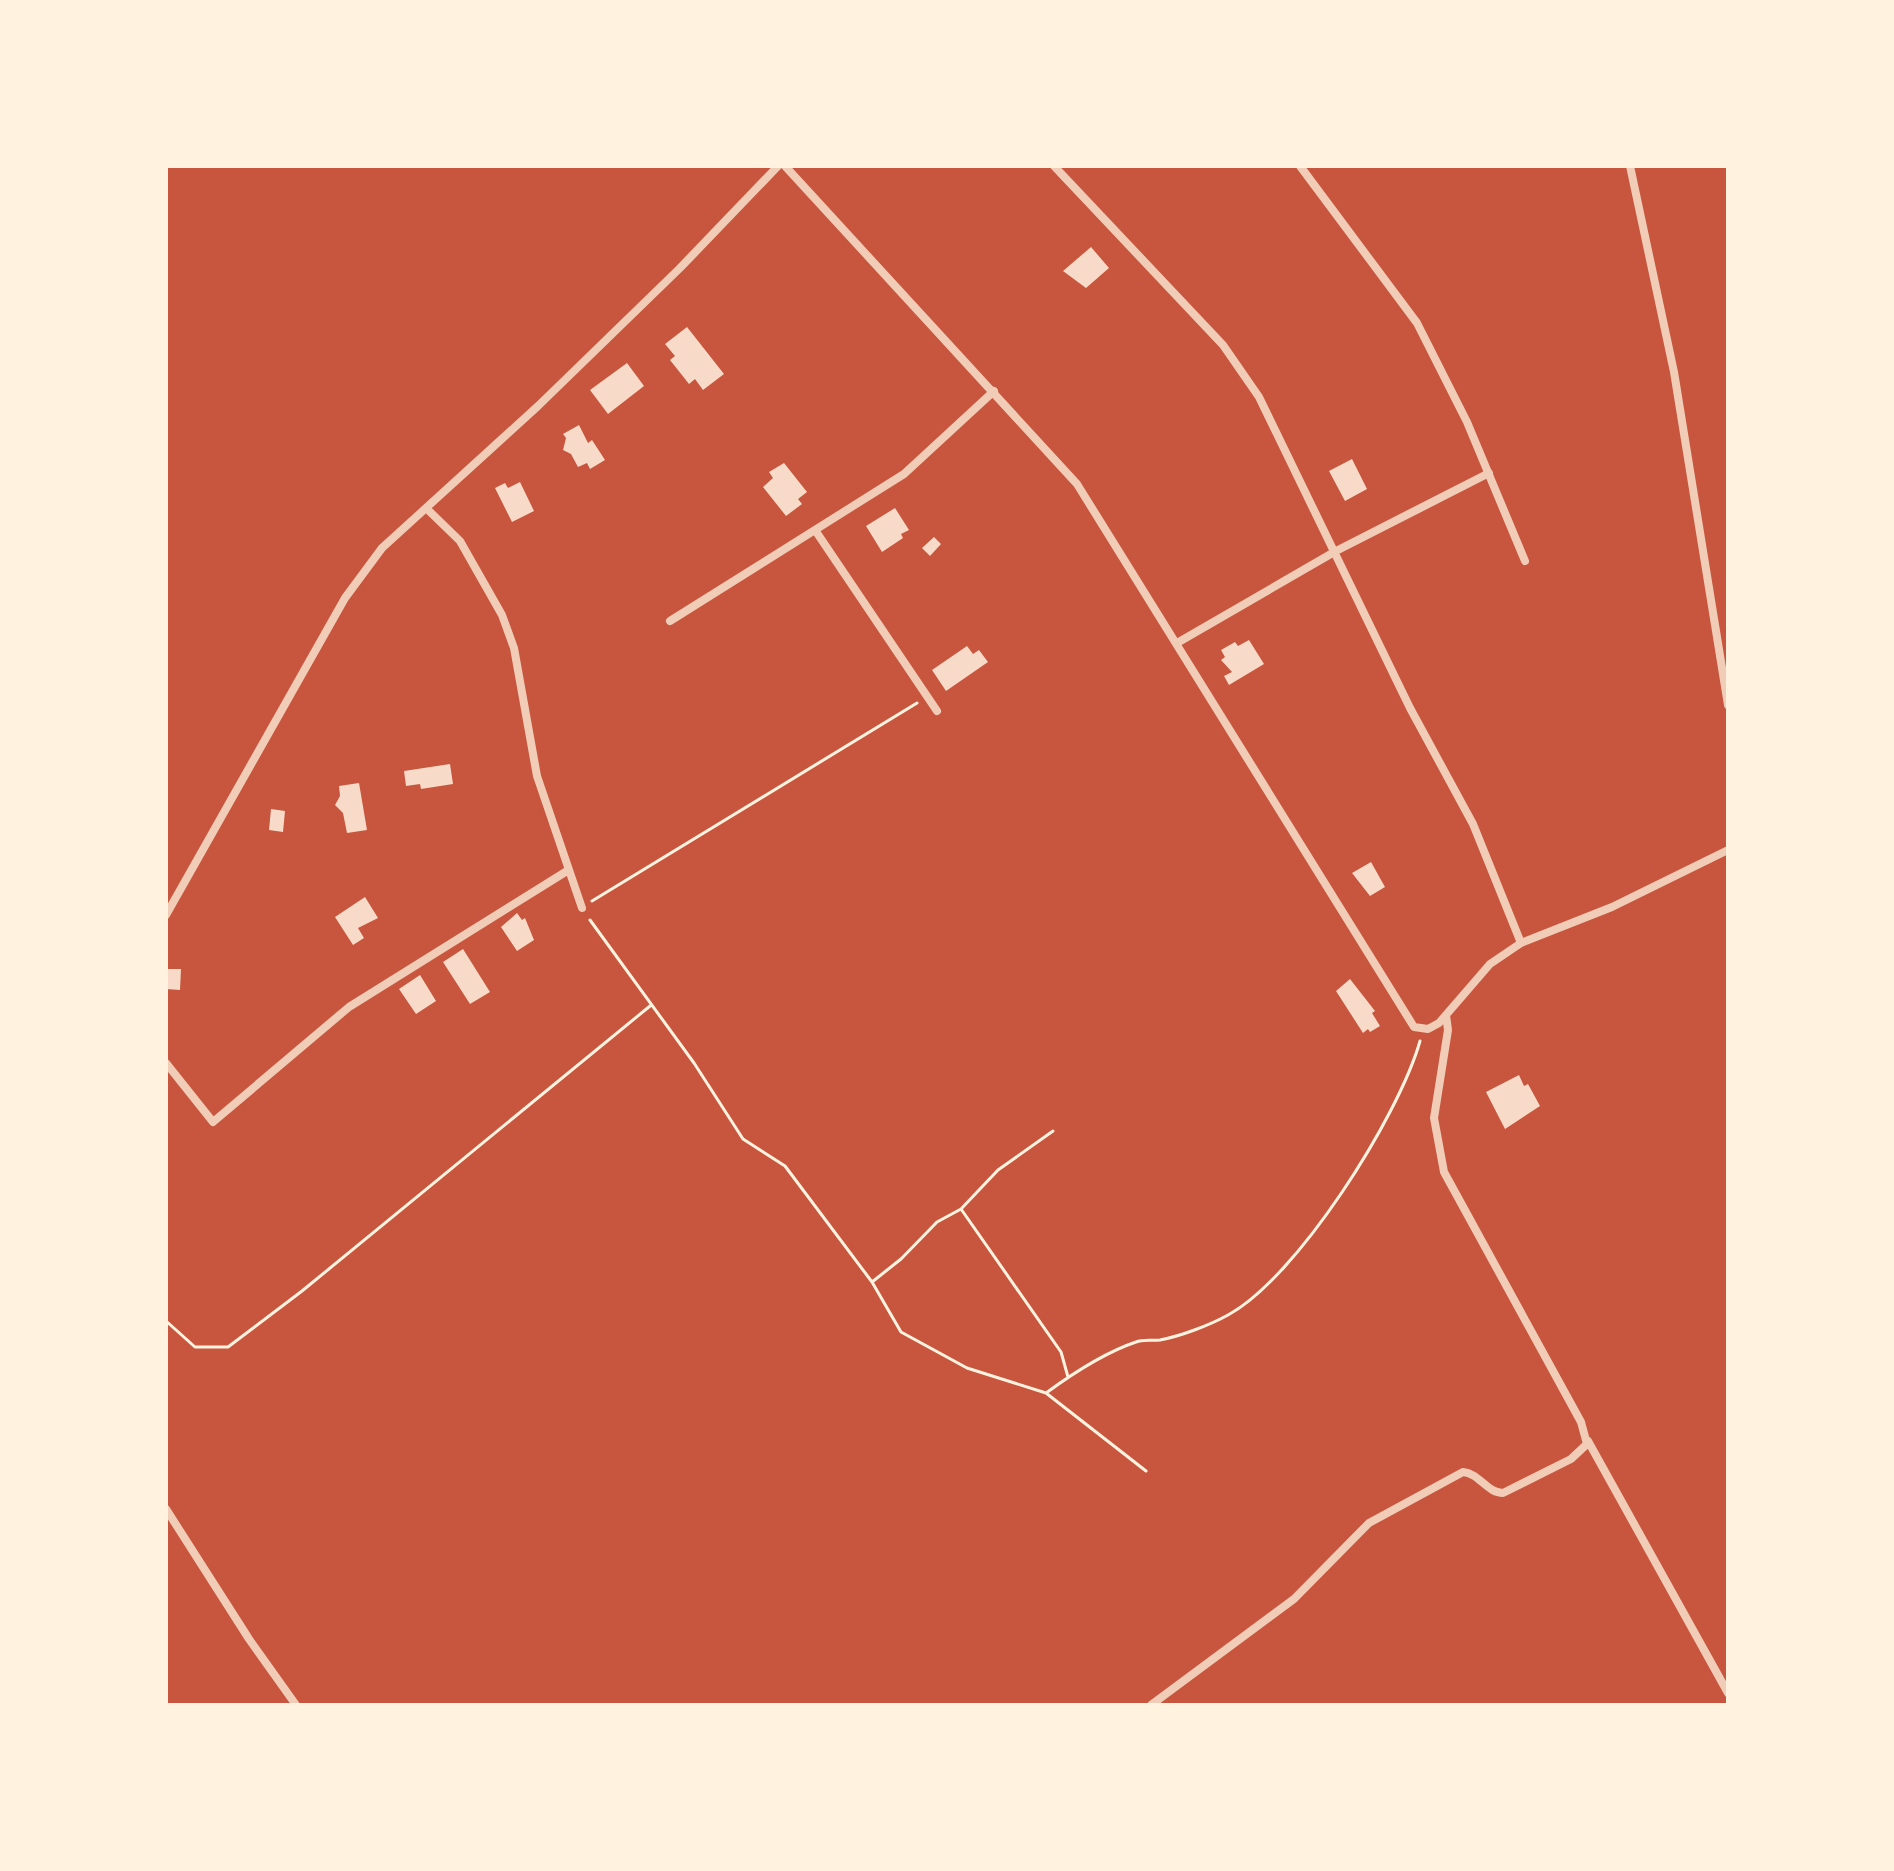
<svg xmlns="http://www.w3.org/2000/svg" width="1894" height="1871" font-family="'Archivo Narrow',sans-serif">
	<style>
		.building { fill: #f7dbc8 }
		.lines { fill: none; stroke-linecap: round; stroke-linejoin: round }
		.path { stroke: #fff3e0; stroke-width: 3 }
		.minor { stroke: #f1ccb7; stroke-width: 8 }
	</style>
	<rect width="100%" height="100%" fill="#c8553d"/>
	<path class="building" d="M1091 247 1109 268 1086 288 1063 271Z
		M687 327 724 374 703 390 695 379 689 384 670 360 675 356 665 344Z
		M627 363 644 386 608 414 590 390Z
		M579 425 588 443 592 440 605 460 590 469 587 463 578 467 571 454 563 450 566 438 563 434Z
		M1352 459 1367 489 1345 501 1329 471Z
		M784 463 807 492 798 499 802 504 786 516 763 487 773 478 769 472Z
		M520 482 534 511 512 522 495 488 505 483 508 488Z
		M895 508 909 530 901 534 903 538 882 552 866 526Z
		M934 537 941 544 930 556 922 548Z
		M1249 640 1264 664 1229 685 1224 676 1232 672 1221 660 1225 657 1221 650 1235 642 1238 646Z
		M967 646 973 654 979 650 988 662 946 691 932 670Z
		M450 764 453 784 421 789 420 784 406 786 404 771Z
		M359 783 367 830 347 833 343 813 335 805 340 796 339 786Z
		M271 809 285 811 283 832 269 830Z
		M1371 862 1385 887 1370 896 1352 873Z
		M365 897 378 918 358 928 364 938 353 945 335 917Z
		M517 913 522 920 525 918 534 940 517 951 501 927Z
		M463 949 490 992 470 1004 443 962Z
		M166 969H181L180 990 166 989Z
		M420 975 436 1001 416 1014 399 989Z
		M1350 979 1375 1011 1372 1013 1380 1026 1370 1032 1368 1029 1363 1033 1336 991Z
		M1519 1075 1524 1086 1528 1084 1540 1106 1505 1129 1486 1092Z"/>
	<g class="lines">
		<path class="path" d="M592 901 917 703
			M590 920 694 1063 743 1139 785 1166 872 1282 901 1332 967 1368 1046 1393 1146 1471
			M961 1209 1061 1352 1068 1377
			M872 1282 901 1259 937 1222 961 1209 998 1170 1053 1131
			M166 1321 195 1347H228L302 1291 650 1006
			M1046 1393C1072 1374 1106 1352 1136 1342 1143 1339 1152 1341 1160 1340 1181 1336 1210 1325 1228 1315 1297 1278 1399 1116 1420 1041"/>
		<path class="minor" d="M785 166 1077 484 1414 1027 1428 1029 1439 1023 1490 964 1521 943 1612 907 1728 850
			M1054 166 1223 345 1259 397 1410 708 1473 824 1521 943
			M1300 166 1417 323 1467 422 1525 561
			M1630 166 1674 372 1728 705
			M426 508 460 541 502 615 514 648 537 776 582 908
			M815 530 937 711
			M670 621 904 474 994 391
			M1177 643 1336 551 1489 473
			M166 915 345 598 382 548 538 406 680 268 778 166
			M166 1063 213 1122 349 1007 567 871
			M1588 1441 1728 1693
			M166 1509 249 1639 296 1705
			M1151 1705 1294 1599 1369 1523 1463 1472C1479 1473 1487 1493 1503 1493L1571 1459 1587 1444 1581 1422 1444 1172 1434 1118 1448 1030 1446 1015"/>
	</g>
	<rect width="1894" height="1871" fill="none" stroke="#fff3e0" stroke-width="336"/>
</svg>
